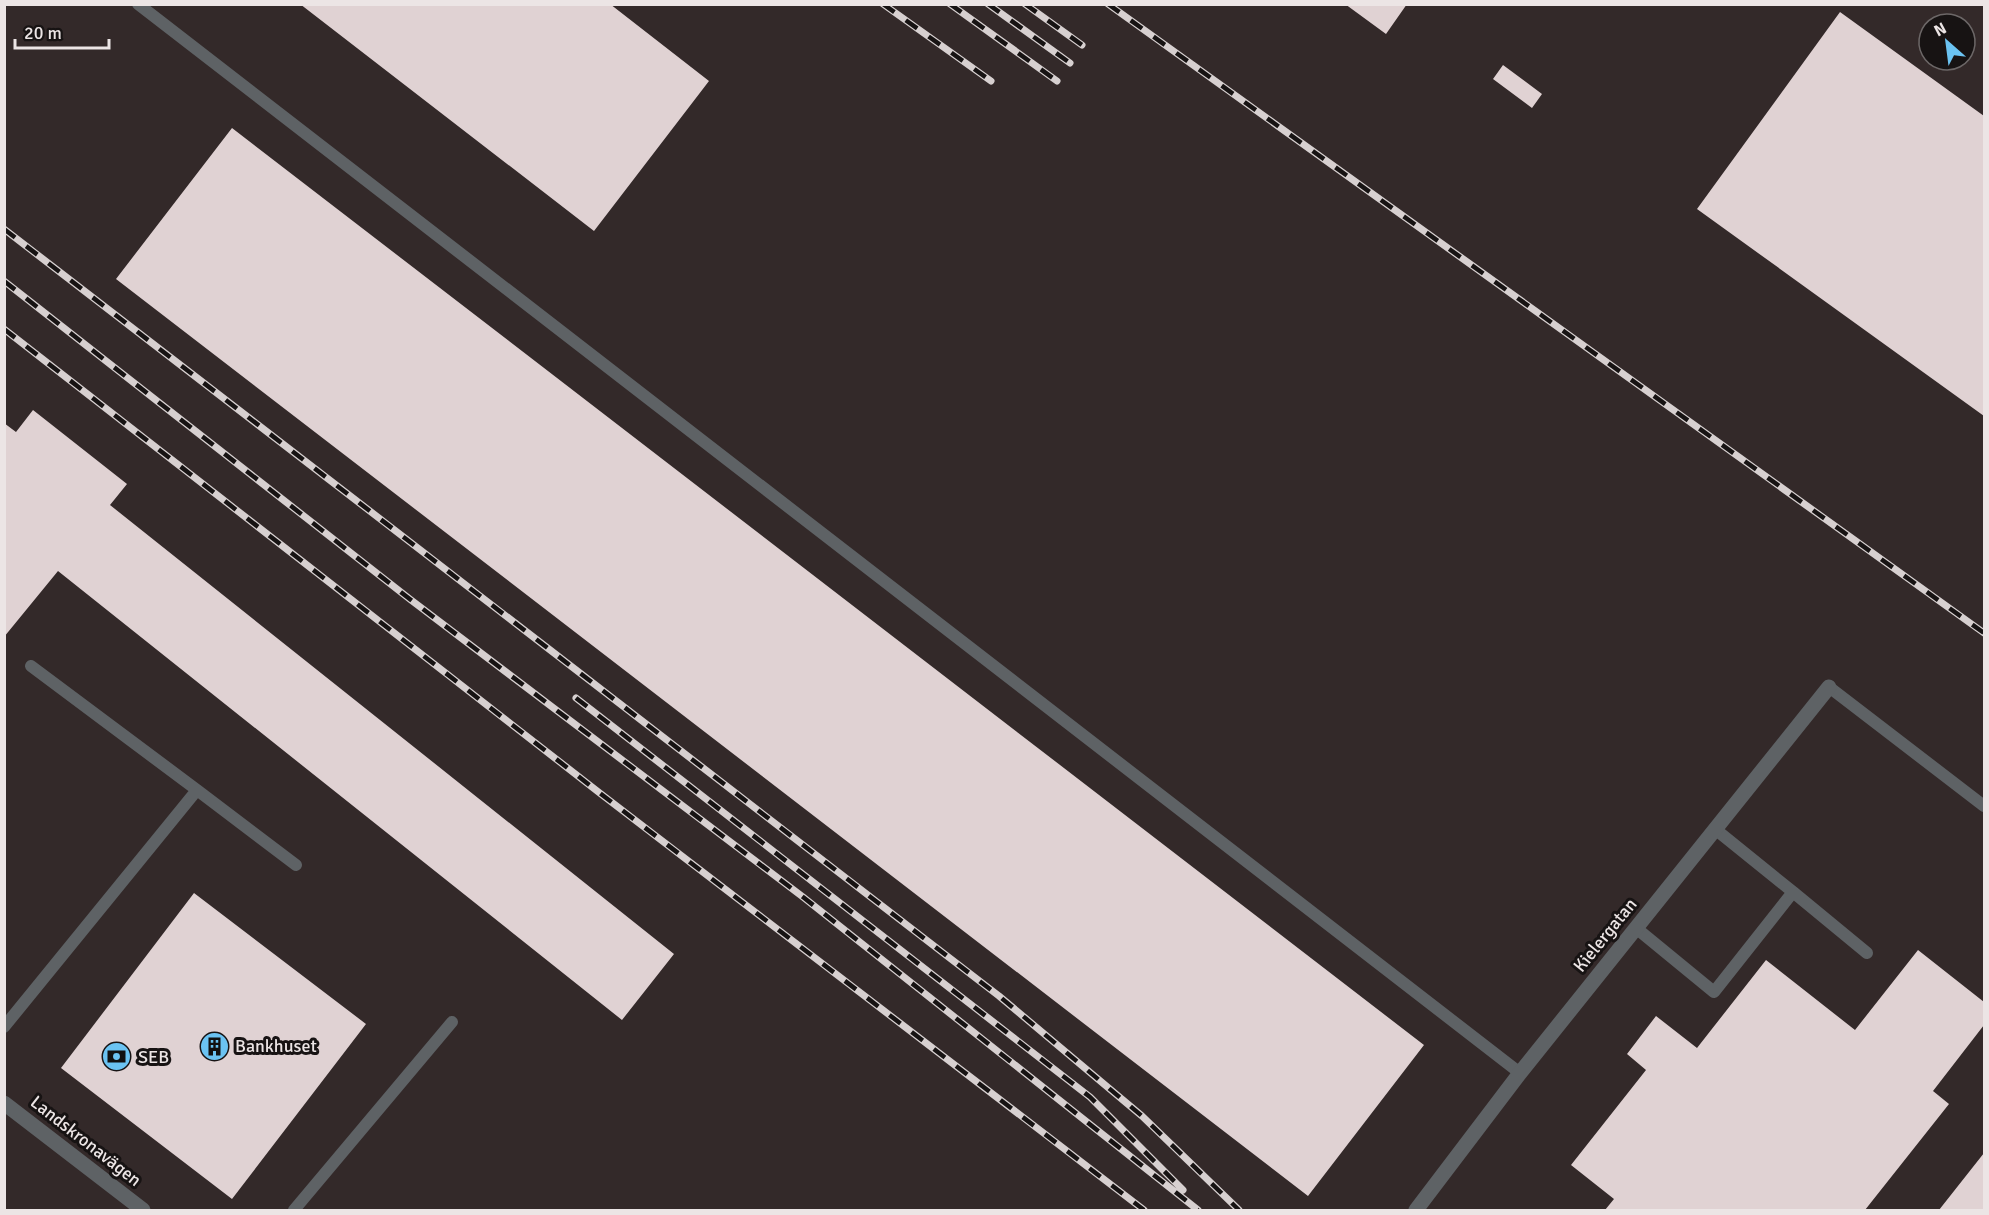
<svg xmlns="http://www.w3.org/2000/svg" width="1989" height="1215" font-family="Signika,sans-serif">
	<style>
		.building { fill: #e0d2d3 }
		.lines { fill: none; stroke-linecap: round; stroke-linejoin: round }
		.lane { stroke: #5e6265; stroke-width: 12 }
		.street { stroke: #5e6265; stroke-width: 15 }
		.rail-casing { stroke: #d7d0d0; stroke-width: 7 }
		.rail { stroke: #171313; stroke-width: 4.5; stroke-dasharray: 14; stroke-linecap: butt }
		.labels { text-anchor: middle; stroke-width: 6; stroke-linejoin: round; paint-order: stroke }
		.street-label { font-size: 18px; fill: #ece5e5; stroke: #171313 }
		.poi-label { font-size: 18px; fill: #ece5e5; stroke: #171313; text-anchor: start }
	</style>
	<rect width="100%" height="100%" fill="#332929"/>
	<path class="building" d="M300 4H610L709 81 594 231Z
		M1345 4H1407L1386 34Z
		M1840 12 1984 116V416L1697 209Z
		M1503 65 1542 94 1532 108 1493 79Z
		M232 128 1424 1045 1308 1196 116 279Z
		M33 410 127 484 110 505 674 954 622 1020 58 571 4 637V423L16 432Z
		M194 893 366 1024 232 1199 61 1068Z
		M1918 950 1984 1002V1025L1933 1091 1949 1104 1865 1210H1605L1614 1199 1571 1165 1646 1070 1627 1054 1656 1016 1697 1048 1766 960 1855 1030Z
		M1984 1153V1210H1939Z"/>
	<g class="lines">
		<path class="lane" d="M138 4 1520 1073
			M1829 687 1984 806
			M197 790 296 865
			M1715 829 1793 892
			M1636 928 1714 992 1793 892 1867 953
			M4 1027 197 790 31 666
			M294 1210 452 1022"/>
		<path class="street" d="M4 1103 143 1210
			M1416 1210 1520 1073 1829 687"/>
		<defs>
			<path id="rail" d="M883 4 991 81
				M950 4 1057 81
				M988 4 1070 63
				M1025 4 1082 45
				M1108 4 1984 633
				M4 229 999 996 1142 1116 1239 1210
				M4 281 411 600 803 897 1198 1210
				M4 329 601 794 1144 1210
				M576 698 1090 1097 1183 1190"/>
		</defs>
		<use href="#rail" class="rail-casing"/>
		<use href="#rail" class="rail"/>
	</g>
	<defs>
		<symbol id="building-disc" viewBox="-11 -11 22 22"><circle r="9.5" fill="#6bc3f2" stroke="#171313"/><path d="M-4-6H4V6H1V3H-1V6H-4ZM-2.5-4.3h1.7v1.8h-1.7ZM.8-4.3h1.7v1.8H.8ZM-2.5-1h1.7V.8h-1.7ZM.8-1h1.7V.8H.8Z" fill="#111"/></symbol>
		<symbol id="bank-disc" viewBox="-11 -11 22 22"><circle r="9.5" fill="#6bc3f2" stroke="#171313"/><path d="M-6-4H6V4H-6ZM0-2.3a2.3 2.3 0 1 0 0 4.6a2.3 2.3 0 1 0 0-4.6Z" fill="#111"/></symbol>
	</defs>
	<g fill-rule="evenodd">
		<use href="#building-disc" x="198" y="1030" width="33" height="33"/>
		<use href="#bank-disc" x="100" y="1040" width="33" height="33"/>
	</g>
	<g class="labels">
		<g class="street-label">
			<text transform="translate(1605 935) rotate(-51)" y="6">Kielergatan</text>
			<text transform="translate(86 1141) rotate(38)" y="6">Landskronavägen</text>
		</g>
		<g class="poi-label">
			<text x="235" y="1052">Bankhuset</text>
			<text x="138" y="1063">SEB</text>
		</g>
	</g>
	<rect width="1989" height="1215" fill="none" stroke="#ece5e5" stroke-width="12"/>
	<g transform="translate(1947 42) rotate(332)"><circle r="28" fill="#171313" stroke="#6c6767" stroke-width="1.5"/>
	<path d="M0-4.5L10 22L0 15L-10 22Z" fill="#6bc3f2"/>
	<text y="-9" font-size="16" font-weight="bold" text-anchor="middle" fill="#ece5e5">N</text>
	</g>
	<path d="M15 39v9h94v-9" fill="none" stroke="#ece5e5" stroke-width="3"/>
	<text x="24" y="39" font-size="18" fill="#ece5e5" stroke="#171313" stroke-width="4.5" paint-order="stroke">20 m</text>
</svg>
